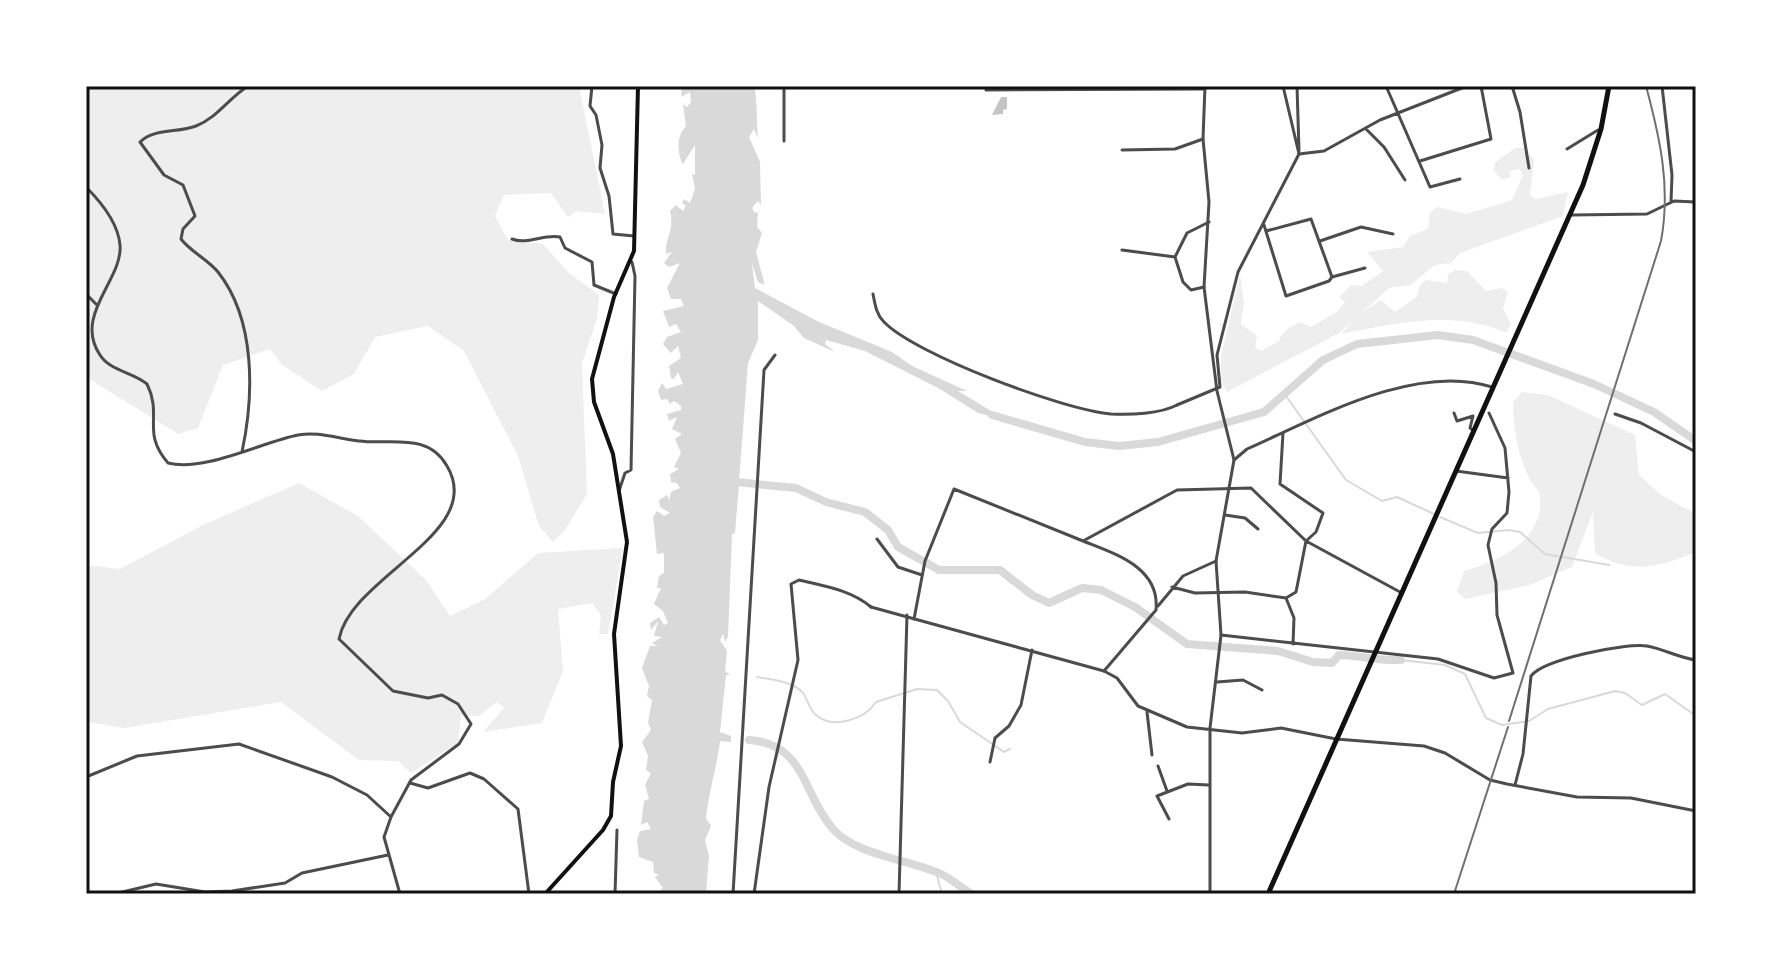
<svg xmlns="http://www.w3.org/2000/svg" width="1782" height="980" font-family="'Roboto Condensed',sans-serif">
	<style>
		.green { fill: #eee }
		.water { fill: #d9d9d9 }
		.lines { fill: none; stroke-linecap: round; stroke-linejoin: round }
		.stream { stroke: #d9d9d9; stroke-width: 2 }
		.river { stroke: #d9d9d9; stroke-width: 8 }
		.building { fill: #c4c4c4 }
		.minor { stroke: #4c4c4c; stroke-width: 3 }
		.tertiary { stroke: #4c4c4c; stroke-width: 3 }
		.primary { stroke: #111; stroke-width: 4 }
		.trunk { stroke: #111; stroke-width: 5 }
		.rail { stroke: #707070; stroke-width: 2 }
		.neatline { fill: none; stroke: #111; stroke-width: 3 }
	</style>
	<rect width="100%" height="100%" fill="#fff"/>
	<path class="green" d="M86 86H579L605 214 576 211 568 217 551 193 504 195 495 216 508 240 543 244 569 273 599 295 597 319 582 363 587 494 565 530 553 542 539 526 518 456 464 351 428 326 375 337 354 374 322 391 282 365 270 349 223 365 198 428 178 434 86 377Z
		M1515 148H1524L1534 160 1530 195 1536 199 1568 192 1563 216 1460 253 1451 263 1435 265 1410 285 1389 288 1339 333 1227 392 1221 381V356L1240 275 1244 304 1241 324 1257 336 1255 347 1261 351 1279 341C1283 330 1290 327 1300 322L1310 327 1337 312 1345 302 1339 297 1351 285 1362 286 1383 271 1367 252 1403 247 1410 236 1428 229 1430 213 1437 207 1466 214 1512 200 1523 175 1520 169 1509 171 1511 177 1502 180 1494 171 1495 162Z
		M1455 270 1467 271 1486 291 1502 288 1508 292 1503 308 1511 324 1506 333C1455 309 1394 324 1341 334L1358 315 1381 300 1395 312 1417 297 1420 285 1426 280 1447 283 1448 275Z
		M1522 392 1548 395 1635 435 1639 475 1661 495 1696 514V552C1660 567 1630 575 1595 553L1593 512 1572 567 1530 585 1465 599 1457 592 1464 571C1498 562 1545 540 1540 496 1539 490 1533 485 1530 480 1518 456 1513 429 1513 402Z
		M299 483 358 516 426 580 450 616 485 599 538 553 623 548 608 634H599L601 615 592 603 558 609 563 671 542 723 483 732 504 708 497 702 479 716 461 715 458 743 411 773 398 761 359 760 281 702 124 728 86 722V565L120 569 203 525Z"/>
	<path class="water" d="M682 86H754C758 102 756 120 758 139L754 129 749 137 760 162 761 205 758 201 752 208 755 213 758 212 757 227 762 233 756 252 764 282V285L758 282 752 263 755 288 819 322 892 352 912 366 967 391H958L1006 420 978 413 940 389 865 351 826 340 825 344 835 352 804 338 794 326 758 301V340L748 363 739 481 743 484H739L735 533 732 534 728 637 725 642 723 634 720 640 727 651 725 671 730 675H726L720 732 731 736V742L720 741C717 767 709 790 706 818L711 826 705 840 709 856 706 894H656L663 888 655 877 659 875 654 873 653 862 639 857 637 840 640 831 651 829 647 822 641 825 644 801 649 799 645 785 651 773 646 770 648 756 642 742 651 730 648 723 652 700 647 696 649 686 642 668 650 646H657L652 643 662 637 654 636 658 621 651 630 650 623 659 617 664 625 668 623 663 611 654 604 661 588H657L659 576 664 573V553L657 554 653 517 657 511 664 516 670 513 660 507 659 500 667 495 669 500 671 492 680 488 677 483 671 482 670 474 679 469 674 467 681 453 675 439 682 434 672 429 677 417 669 421 667 414 681 410V406L674 401 670 404 667 399 661 400 658 391 662 383 666 389 683 384 678 372 674 379 671 378 669 366 681 358 678 346 671 353 663 344 667 337 681 332 676 324 669 327 663 311 684 306 681 299H671L667 288 680 263 669 267 664 263 672 252 666 254C665 236 675 231 670 211L676 205 683 211 686 206 682 203 684 199 690 203 695 189 692 174 695 175V145L683 164C678 156 675 137 686 126L683 104 687 107 691 102 690 92 681 97Z"/>
	<g class="lines">
		<path class="stream" d="M1286 396 1346 480 1382 501 1397 497 1434 514
			M1440 517 1478 533 1509 530 1520 532 1545 554 1609 565
			M1401 660 1445 665 1465 674 1486 718 1502 725 1529 721 1548 709 1615 691 1625 693 1642 705 1665 694 1696 716
			M757 677C771 679 794 682 803 693 808 700 809 709 816 715 833 730 865 719 876 702L917 689 937 690 948 701 960 722 1004 752 1010 749
			M936 872 942 894"/>
		<path class="river" d="M992 415 1085 442 1119 446 1158 442 1264 412 1323 360 1357 344 1438 335 1473 340 1594 384 1654 412 1696 441
			M735 482 796 488 826 502 865 512 888 530 898 547 939 570H1000L1032 595 1049 603 1082 588 1101 590 1135 607 1187 644 1278 651 1313 662 1332 663 1339 655C1361 656 1379 661 1401 660
			M749 740C806 744 802 794 833 829 855 855 911 860 941 874 952 879 961 888 972 894"/>
	</g>
	<path class="building" d="M1001 97H1007V109L1003 110V114L992 115Z"/>
	<g class="lines">
		<path class="minor" d="M592 86 590 106 596 115 602 145 600 168 609 196 613 234 634 236
			M784 86V141
			M986 86V90L1205 89
			M1283 86 1299 154
			M1297 86 1299 151
			M1386 86 1430 187 1460 179
			M1512 86 1520 112 1529 168
			M1662 86 1672 175 1671 202
			M1366 129 1384 147 1405 180
			M1567 149 1598 130
			M1122 150 1175 149 1203 139
			M1299 154 1324 151 1380 120 1467 86
			M1420 161 1491 139 1481 86
			M86 187C101 202 118 222 120 245 123 280 73 315 100 355 110 371 133 372 147 384 163 416 141 432 168 463 205 472 262 442 298 435 319 431 338 439 359 441 391 445 428 432 447 466 487 533 351 576 339 639L393 691 428 698 442 695 458 704 471 724 459 744 411 780 391 817 384 837 400 894
			M1572 215 1647 214 1674 201 1696 202
			M1264 225 1286 296 1329 281 1332 277 1311 219 1266 231
			M512 239C527 245 543 234 560 237L565 248 592 262 594 285 616 294
			M1320 241 1361 227 1393 234
			M1122 250 1175 257
			M1332 277 1365 268
			M1204 287 1191 290 1183 282 1175 257 1187 233 1209 222
			M86 294 97 305
			M873 294C875 304 876 314 884 322 916 355 1064 410 1111 414 1130 415 1160 414 1177 405
			M1454 413 1457 421 1473 416 1470 428 1473 430
			M1615 414 1641 423 1696 452
			M1283 433 1280 484 1323 513 1316 532 1306 541 1296 592 1286 598 1294 618 1293 644
			M242 452C254 396 256 320 218 272 207 259 191 252 181 239L183 229 195 216 183 185 164 175 140 142C154 128 178 133 196 126 217 118 229 98 248 86
			M1234 460 1247 449C1315 419 1415 362 1492 387
			M1456 471 1508 478
			M619 491 625 473 631 470 635 276 632 262
			M1225 515 1245 518 1258 529
			M877 539 898 567 922 575
			M1083 541C1115 554 1160 567 1156 610L1104 671
			M1172 587 1195 593 1245 592 1286 598
			M1158 606 1183 576 1216 561
			M914 619 925 561 954 489 1083 541 1177 490 1251 488 1306 541 1400 592
			M1221 635 1438 659 1494 678 1513 673 1497 615 1496 583 1488 545 1492 529 1507 513 1509 492 1505 448 1489 413
			M1217 682 1243 680 1262 690
			M1147 712 1152 755
			M990 762 995 738 1009 726 1021 705 1032 650
			M1158 766 1167 791
			M86 777 137 756 239 744 332 777 367 795 391 817
			M410 783 428 788 470 773 484 779 518 809 529 894
			M1515 785 1523 754 1531 676C1544 659 1625 643 1647 646 1664 649 1679 658 1696 660
			M1169 819 1157 796 1188 784 1209 785
			M114 894 156 884 205 892 232 891 285 883 302 873 388 855
			M615 894 617 830
			M733 894 764 370 775 355
			M754 894 769 787 798 660 791 584 799 580C824 586 851 590 871 607"/>
		<path class="tertiary" d="M1205 86 1203 139 1209 202 1204 287 1217 391 1234 460 1216 561 1221 635 1210 728V894
			M1177 405 1220 387 1217 355 1238 272 1299 154
			M871 607 1104 671 1117 678 1138 706 1187 727 1242 733 1281 728 1336 739 1424 746 1445 753 1490 780 1507 784 1577 797 1631 798 1696 811
			M899 894 907 615"/>
		<path class="primary" d="M545 894 603 830 611 816 613 782 621 746 614 634 627 542 613 454 594 402 592 379 614 297 634 251 638 86"/>
		<path class="trunk" d="M1268 894 1583 185 1601 129 1609 86"/>
		<path class="rail" d="M1509 721 1661 241C1671 187 1660 138 1646 86
			M1454 894 1508 727"/>
	</g>
	<rect width="1782" height="980" fill="none" stroke="#ffffff" stroke-width="176"/>
	<rect x="88" y="88" width="1606" height="804" class="neatline"/>
</svg>
